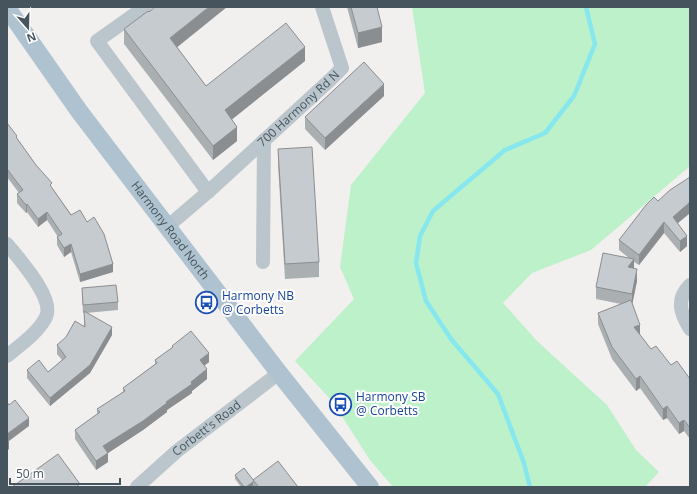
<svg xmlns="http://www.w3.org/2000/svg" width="697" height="494" font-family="'Open Sans',sans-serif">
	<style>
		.green { fill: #bcf1c9 }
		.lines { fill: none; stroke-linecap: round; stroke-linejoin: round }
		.stream { stroke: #87e7ef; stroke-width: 4.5 }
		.minor { stroke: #bac6cc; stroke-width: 14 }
		.major { stroke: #aec3cf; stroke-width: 18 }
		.wall { fill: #aaafb2 }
		.shaded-wall { fill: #8b8e91 }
		.building { fill: #c6cbcf; stroke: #8b8e91 }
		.labels { text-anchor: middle; stroke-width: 4; stroke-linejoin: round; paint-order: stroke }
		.street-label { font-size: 12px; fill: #46555d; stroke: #fff }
		.transit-label { font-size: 12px; fill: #164399; stroke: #fff; text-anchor: start }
	</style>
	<rect width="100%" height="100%" fill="#f2efef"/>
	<path class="green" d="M412 7H690V166L591 250 532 273 503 303 537 341 607 405 636 450 659 472 645 487H393L370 460 332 401 295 361 354 299 340 267 351 185 425 93Z"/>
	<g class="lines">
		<path class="stream" d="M530 487 524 463 498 394 451 339 426 301 416 263 420 236 433 211 505 150 545 133 574 96 595 44 586 7"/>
		<g class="minor">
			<path d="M145 7 97 41 208 192"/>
			<path id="s1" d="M167 227 208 192 330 80 342 68 322 7"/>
			<path d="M7 244C19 259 55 298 46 317 38 333 20 345 7 356"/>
			<path d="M263 262 264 140"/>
			<path d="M690 285C675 300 681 314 690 329"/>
			<path id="s2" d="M137 487 177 451 279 373"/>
		</g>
		<path class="major" id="s3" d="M7 8 79 111 279 373 370 487"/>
	</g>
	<path class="wall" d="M347 7H377L382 42 358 48Z
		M124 29 177 47 206 86 305 61 232 119 237 141 213 160 124 44Z
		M384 96 325 150 305 129V117Z
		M7 123 17 139 52 188 113 272 80 282 71 252 64 257 57 245V237H58L47 220 38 227 27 212 26 213 17 203V194L19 193 7 177Z
		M278 149 319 262V277L285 279 278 165Z
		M658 201 690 213 678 223 687 246 680 252 664 233 639 265 634 262V268L637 281 632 303 640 336 651 349 671 365 690 379V439L684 431 679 434 667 418 663 420 640 388 636 391 612 359 598 324V313L621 304 596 299V287L629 258 619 250V240Z
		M82 288 118 302V310L86 313 112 335 90 373 50 406 27 378V370L48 372 62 360 57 354V345L84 327V313H83L82 296Z
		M172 346 209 362 204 366 207 379 192 391V393L167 410V412L143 430 108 453V462L96 470 75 439V430L97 414V409L123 392V388L155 364V360L172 348Z
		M235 475 253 481 298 487H253V486L252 487H241L235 479Z"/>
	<path class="shaded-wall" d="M209 7H227L170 53V38Z
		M382 27V42L358 48V33Z
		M305 47V61L225 125V110Z
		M384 84V96L325 150V138Z
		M237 127V141L213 160V146Z
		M690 202V213L673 227V217Z
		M27 204V212L26 213V205Z
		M47 212V220L38 227V219Z
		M664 222V233L639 265V255Z
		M687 236V246L680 252V241Z
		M71 244V252L64 257V248Z
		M634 259V271L628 267Z
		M113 264V272L80 282V274Z
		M637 269V281L632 306V294Z
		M640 325V336L634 327Z
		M112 327V335L90 373 50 406V398Z
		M209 353V362L200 369V360Z
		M207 369V379L192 391V393L167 410V412L143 430 108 453V462L96 470V461L103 446 166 402Z
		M640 376V388L636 391V379Z
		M667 406V418L663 420V409Z
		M29 418V426L9 441V449L7 451V434Z
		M684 420V431L679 434V423Z
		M253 482V486L252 487H246Z"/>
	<path class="building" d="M155 7H209L170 38 206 86 286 23 305 47 225 110 237 127 213 146 124 29 148 11 149 12Z
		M351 7H377L382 27 358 33Z
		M364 62 384 84 325 138 305 117Z
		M7 123 17 136 16 137 36 165 52 183 50 185 71 215 80 210 87 222 94 217 104 234 113 264 80 274 71 244 64 248 57 237 62 234 47 212 38 219 27 204 26 205 17 194 23 190 7 169Z
		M312 147 319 262 285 264 278 149Z
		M690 177V202L673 217 687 236 680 241 664 222 639 255 619 240 646 205 654 197 658 201 670 190Z
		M603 253 634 259 628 267 637 269 632 294 596 287Z
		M116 285 118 302 83 305 82 288Z
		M631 300 640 325 634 327 651 349 656 346 671 365 677 361 690 379V428L684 420 679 423 667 406 663 409 640 376 636 379 612 347 598 313Z
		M84 311 112 327 90 365 50 398 27 370 39 360 48 372 66 357 57 345 66 337 75 321 85 327Z
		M191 331 209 353 200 360 207 369 191 382 192 384 166 402 167 403 143 421 103 446 108 453 96 461 75 430 100 412 97 409 125 391 123 388 157 363 155 360 173 347 172 346Z
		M15 400 29 418 7 434V402L9 405Z
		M7 437 9 441 7 442Z
		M58 454 80 484 76 487H12Z
		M278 461 298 487H259L253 480Z
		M244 468 254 481 246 487H244L235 475Z"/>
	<defs>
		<symbol id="bus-ring" viewBox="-11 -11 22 22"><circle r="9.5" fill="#fff" stroke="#1a4fb4" stroke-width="1.5"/><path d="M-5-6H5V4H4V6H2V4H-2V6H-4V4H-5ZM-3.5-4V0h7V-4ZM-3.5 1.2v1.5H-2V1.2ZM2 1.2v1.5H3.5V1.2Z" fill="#1a4fb4"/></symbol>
	</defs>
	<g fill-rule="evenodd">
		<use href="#bus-ring" x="194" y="290" width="25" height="25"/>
		<use href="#bus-ring" x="328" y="392" width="25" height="25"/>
	</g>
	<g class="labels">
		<g class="street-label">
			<text dy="4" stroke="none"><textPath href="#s1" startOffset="177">700 Harmony Rd N</textPath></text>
			<text dy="4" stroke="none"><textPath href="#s3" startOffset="276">Harmony Road North</textPath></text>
			<text dy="4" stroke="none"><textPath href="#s2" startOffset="91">Corbett's Road</textPath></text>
		</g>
		<g class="transit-label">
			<text x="222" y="300">Harmony NB<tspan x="222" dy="14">@ Corbetts</tspan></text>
			<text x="356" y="401">Harmony SB<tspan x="356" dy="14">@ Corbetts</tspan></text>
		</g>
	</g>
	<rect width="697" height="494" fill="none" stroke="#46555d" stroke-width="16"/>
	<g transform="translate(28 28) rotate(160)" stroke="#ffffff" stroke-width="3" paint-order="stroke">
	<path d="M0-3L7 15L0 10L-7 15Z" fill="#46555d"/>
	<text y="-6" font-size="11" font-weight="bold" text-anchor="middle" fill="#46555d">N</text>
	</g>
	<path d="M10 478v6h110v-6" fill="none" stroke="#46555d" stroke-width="2"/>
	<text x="16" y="478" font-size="12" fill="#46555d" stroke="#ffffff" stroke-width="3" paint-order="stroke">50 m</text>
</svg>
